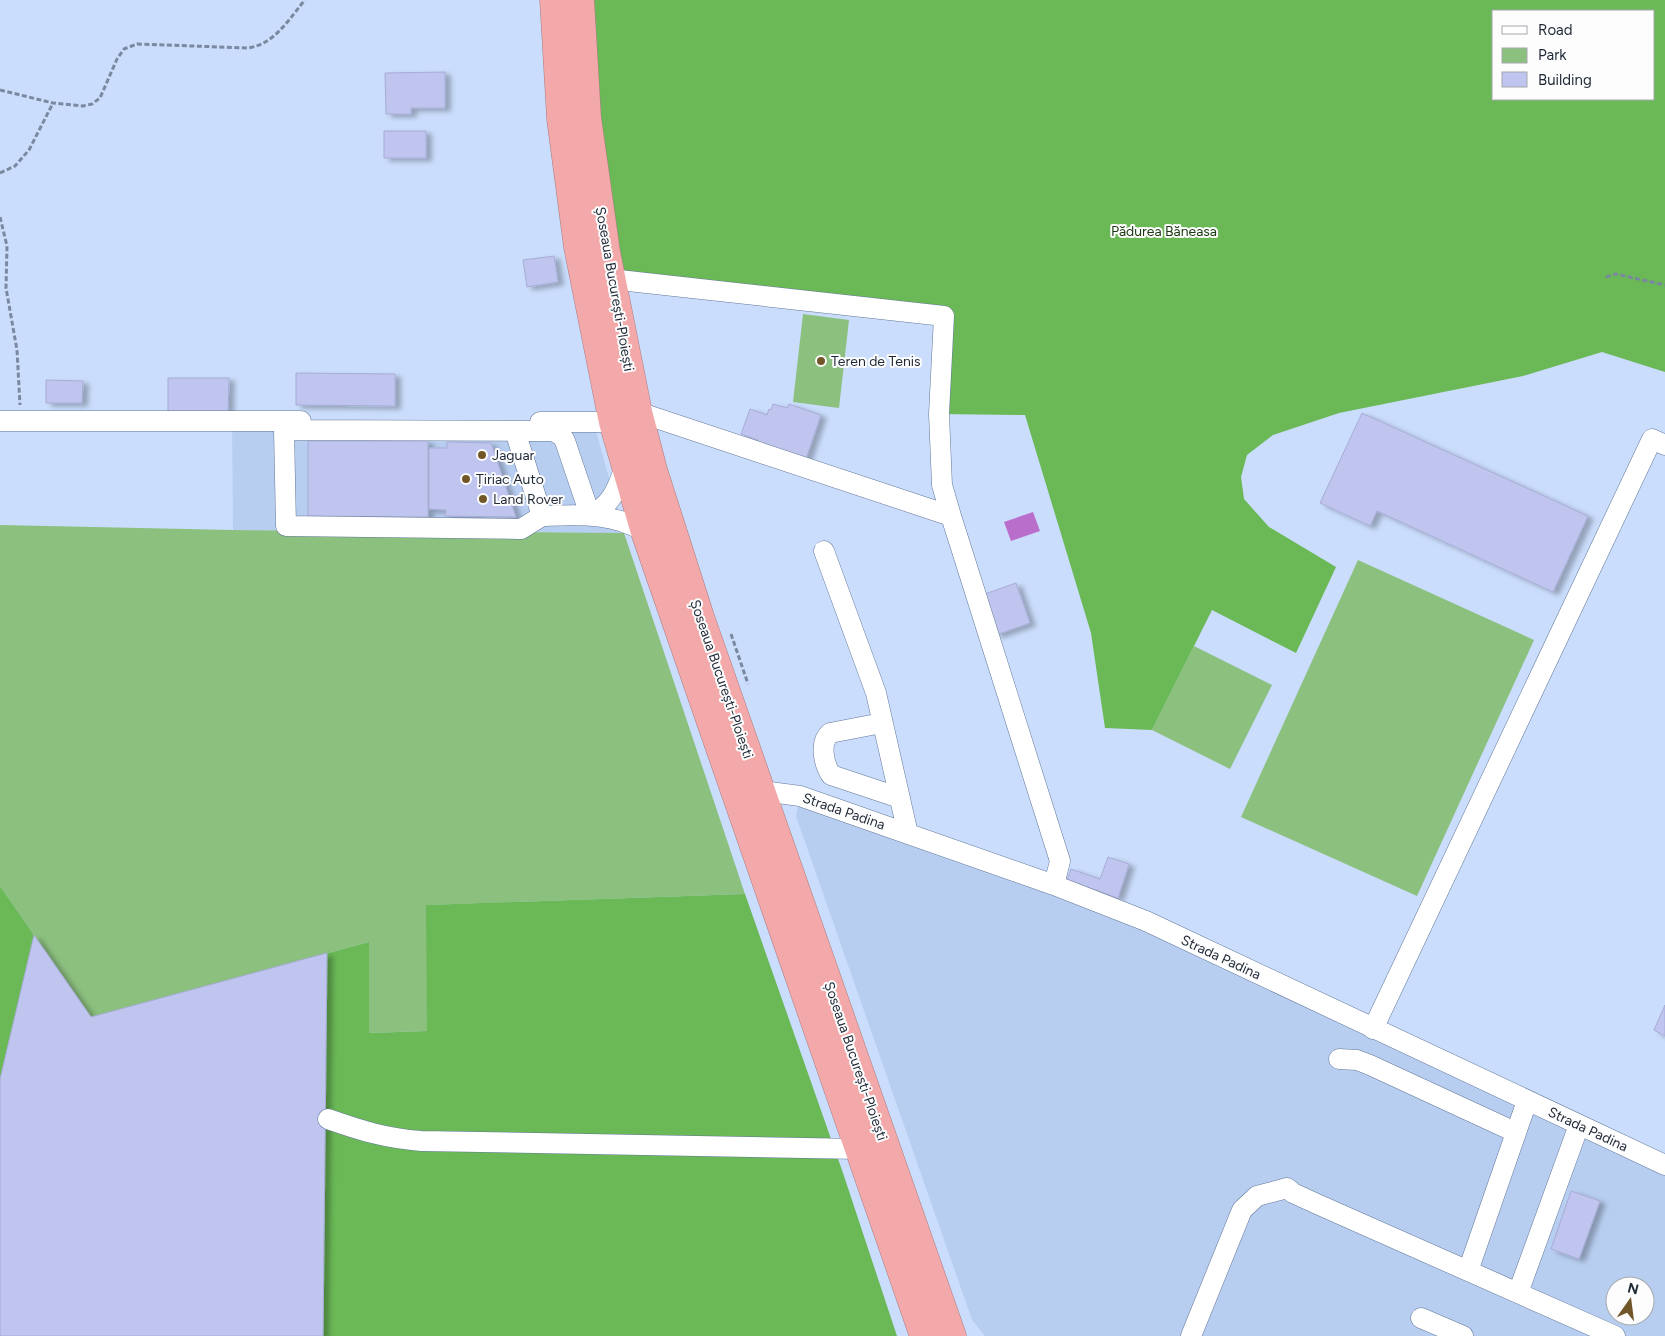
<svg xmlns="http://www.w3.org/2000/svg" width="1665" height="1336" font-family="Figtree,sans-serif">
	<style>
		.built { fill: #b8cef1; fill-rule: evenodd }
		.green { fill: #8cc07f }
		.forest { fill: #6ab856; fill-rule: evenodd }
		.water { fill: #b96ecb }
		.building { fill: #bfc5ef; stroke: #a7acd5; filter: url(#shadow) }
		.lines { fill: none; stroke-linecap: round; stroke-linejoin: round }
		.minor-casing { stroke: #617799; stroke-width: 21 }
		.highway-casing { stroke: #a97c81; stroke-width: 29 }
		.path { stroke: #7a89a0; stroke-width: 3; stroke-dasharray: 5 2.5; stroke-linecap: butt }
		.minor { stroke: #fff; stroke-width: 20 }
		.highway { stroke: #f3a9a9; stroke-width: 28 }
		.poi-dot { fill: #715628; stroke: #fdfdfd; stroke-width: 2 }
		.labels { text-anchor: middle; stroke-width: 4; stroke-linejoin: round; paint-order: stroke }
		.park-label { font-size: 14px; fill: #1a3812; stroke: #fdfdfd }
		.street-label { font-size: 14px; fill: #1f2836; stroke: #fdfdfd }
		.poi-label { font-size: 14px; fill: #1f2836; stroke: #fdfdfd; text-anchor: start }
	</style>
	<defs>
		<filter id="shadow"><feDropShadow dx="5.5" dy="3" stdDeviation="2.5" flood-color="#0004"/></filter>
	</defs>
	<rect width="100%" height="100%" fill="#caddfc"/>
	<path class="built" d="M232 421 595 427 624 533 233 530Z
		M800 796 1054 885 1665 1165V1336H985L972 1320 796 816ZM1615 1286H1645V1316H1615Z"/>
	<path class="green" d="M803 314 849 320 839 408 793 402Z
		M0 525 233 530 624 533 745 894 427 905V1031L369 1033V942L91 1017 0 886Z
		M1358 560 1534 640 1417 896 1241 817Z
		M1194 646 1272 685 1230 769 1152 730Z"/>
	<path class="forest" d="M580 0H1665V372L1602 352 1523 376 1339 413 1273 435 1247 455 1241 477 1244 499 1269 527 1336 567 1296 653 1212 610 1152 730 1105 728 1091 633 1025 415 939 414 944 316 610 279ZM1494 11H1654V99H1494Z
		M0 886 91 1017 369 942V1033L427 1031 426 905 745 894 843 1173 897 1336H0Z"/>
	<path class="water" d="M1033 512 1040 531 1011 541 1004 522Z"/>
	<path class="building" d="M445 72V108H411V114H386L385 73Z
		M384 131H426V158H384Z
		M554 256 558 282 527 287 523 260Z
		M296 373 395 374V406L296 405Z
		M168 378H229L228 413H168Z
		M46 380 83 381 82 403H46Z
		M773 404 787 408 789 404 821 415 806 459 756 447 758 440 741 434 750 409 767 415 769 409 771 410Z
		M1362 413 1588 516 1553 592 1377 511 1370 526 1320 503Z
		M308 441H428V517L308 516Z
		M447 442 491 443 516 517 445 516 446 510 429 509V448H447Z
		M1016 583 1030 623 996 635 982 595Z
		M1108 857 1129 864 1118 898 1067 880 1071 869 1100 879Z
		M34 935 91 1017 327 953 323 1336H0V1079Z
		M1665 1005V1036L1654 1030Z
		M1571 1191 1600 1201 1579 1259 1551 1249Z"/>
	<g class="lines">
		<defs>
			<path id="minor" d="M610 279 944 316 939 414 942 485 951 516
				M638 412 951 516 1060 861 1054 885
				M0 421H301
				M540 422H613
				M515 431 542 516C578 515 613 512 645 532
				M590 515C612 505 617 489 625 467
				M542 516 521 529 286 526 284 430 553 431 562 436 565 441 590 515
				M824 551 876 693 908 834
				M882 723 830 733C819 743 824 764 831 775L900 798
				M762 791 800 796 1054 885 1146 921 1665 1165
				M1373 1029 1652 439 1665 445
				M1339 1059 1357 1060 1370 1065 1515 1132
				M328 1119C362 1131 385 1138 421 1141L860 1149
				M1468 1271 1527 1101
				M1518 1293 1579 1125
				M1421 1318 1463 1336
				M1191 1336 1242 1210 1257 1196 1287 1188 1293 1193 1317 1204 1615 1336"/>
			<path id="highway" d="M554 0 561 119 578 247 613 422 645 532 924 1336
				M580 0 587 118 606 252 638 412 653 470 700 617 952 1336"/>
		</defs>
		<use href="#minor" class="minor-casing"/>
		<use href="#highway" class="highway-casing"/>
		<path class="path" d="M0 90 53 103 83 106 92 104 100 98 117 59 124 49 137 44 248 48C275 44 288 20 305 0
			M0 173 15 166 29 150 53 103
			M0 217 7 246 6 288 17 350 20 405
			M1606 277 1616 274 1665 285
			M731 634 748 684"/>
		<use href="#minor" class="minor"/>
		<use href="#highway" class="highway"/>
	</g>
	<g class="poi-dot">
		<circle cx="821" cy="361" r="5"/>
		<circle cx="482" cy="455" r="5"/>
		<circle cx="466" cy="479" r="5"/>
		<circle cx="483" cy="499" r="5"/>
	</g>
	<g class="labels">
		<g class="park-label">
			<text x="1164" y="236">Pădurea Băneasa</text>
		</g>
		<g class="street-label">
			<text transform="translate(615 289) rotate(80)" y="5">Șoseaua București-Ploiești</text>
			<text transform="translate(722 679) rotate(71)" y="5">Șoseaua București-Ploiești</text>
			<text transform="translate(844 811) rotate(19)" y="5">Strada Padina</text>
			<text transform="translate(1221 957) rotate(25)" y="5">Strada Padina</text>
			<text transform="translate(856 1061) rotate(71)" y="5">Șoseaua București-Ploiești</text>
			<text transform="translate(1588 1129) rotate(25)" y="5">Strada Padina</text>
		</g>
		<g class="poi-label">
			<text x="831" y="366">Teren de Tenis</text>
			<text x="492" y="460">Jaguar</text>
			<text x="476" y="484">Țiriac Auto</text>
			<text x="493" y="504">Land Rover</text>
		</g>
	</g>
	<rect x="1492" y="10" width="162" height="90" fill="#fdfdfd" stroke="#a4a8ad"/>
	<rect x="1502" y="26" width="25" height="8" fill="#ffffff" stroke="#a4a8ad"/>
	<text x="1538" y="35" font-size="15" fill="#1f2836">Road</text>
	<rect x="1502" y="48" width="25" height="15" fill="#8cc07f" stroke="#a4a8ad"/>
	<text x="1538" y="60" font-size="15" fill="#1f2836">Park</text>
	<rect x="1502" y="72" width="25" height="15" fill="#bfc5ef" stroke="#a4a8ad"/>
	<text x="1538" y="85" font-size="15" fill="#1f2836">Building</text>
	<g transform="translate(1630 1301) rotate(14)"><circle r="24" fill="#fdfdfd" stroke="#a4a8ad"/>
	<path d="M0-4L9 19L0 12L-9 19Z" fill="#715628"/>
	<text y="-8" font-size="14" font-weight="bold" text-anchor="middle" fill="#1f2836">N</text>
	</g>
</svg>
